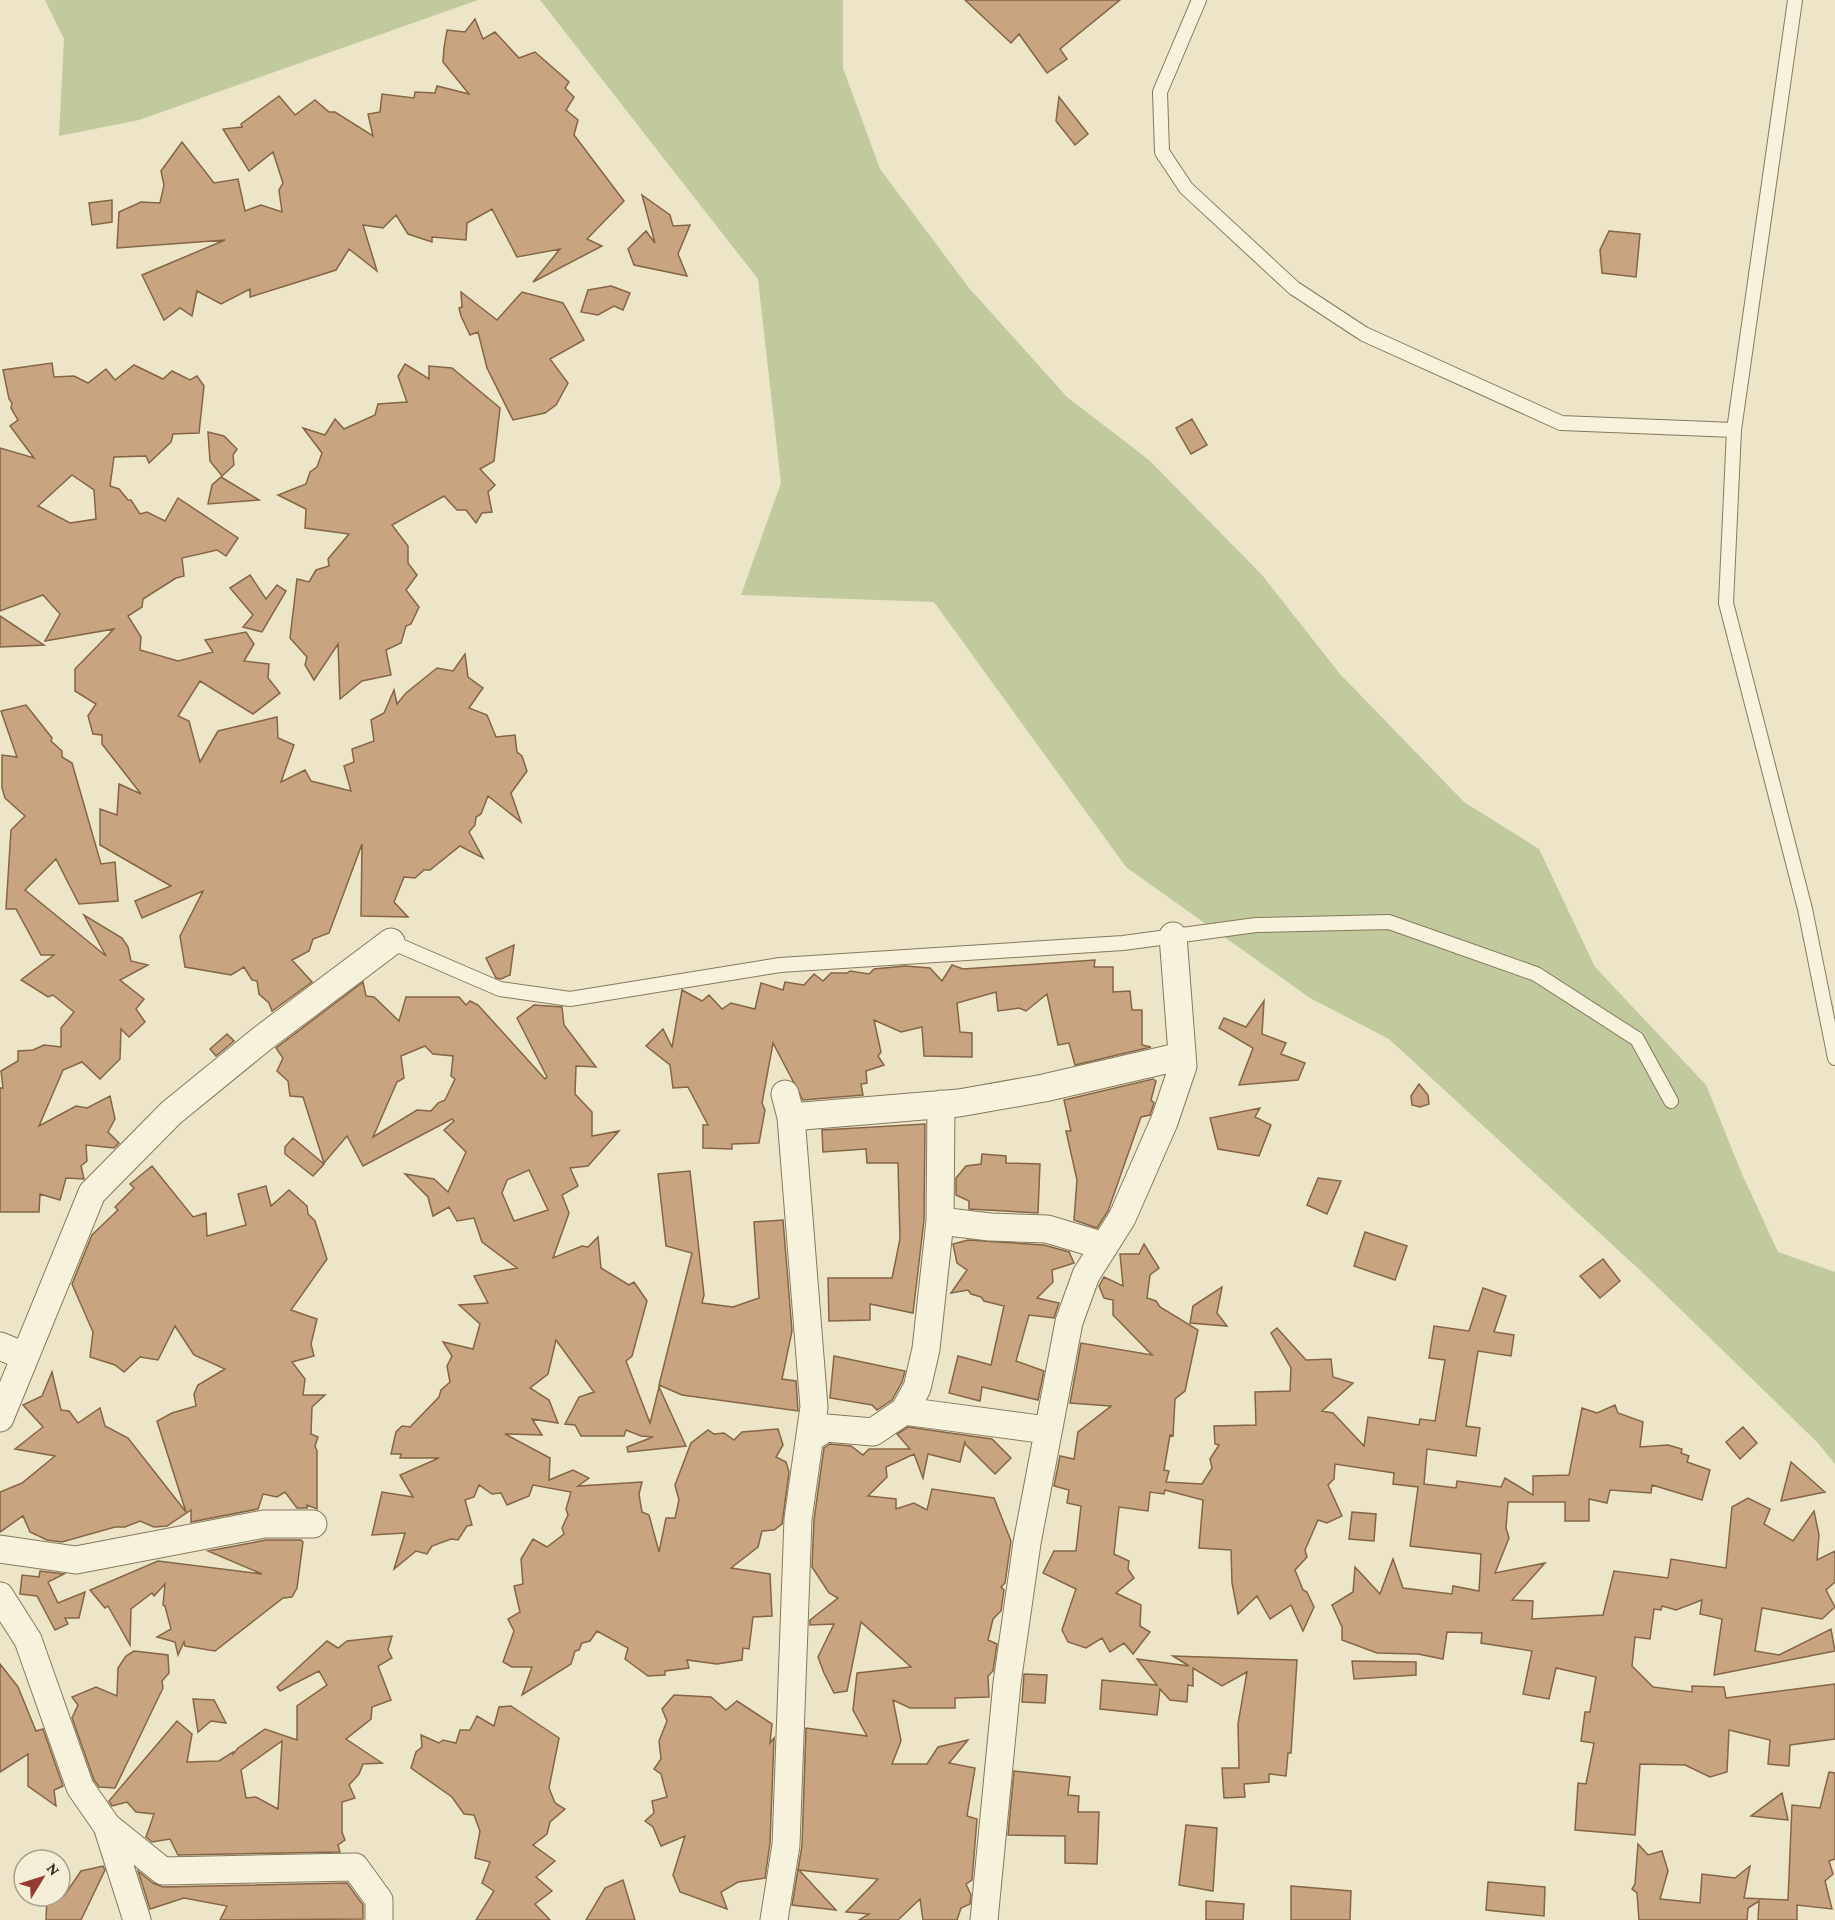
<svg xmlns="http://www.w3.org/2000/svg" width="1835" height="1920" font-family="'Crimson Pro',serif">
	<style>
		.green { fill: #c0ca9c }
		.building { fill: #c8a580; stroke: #856545; stroke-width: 1.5; fill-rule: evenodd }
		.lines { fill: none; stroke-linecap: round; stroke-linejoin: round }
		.lane-casing { stroke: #87785e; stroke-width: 16 }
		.street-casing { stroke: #87785e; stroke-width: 29 }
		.lane { stroke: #f7f2db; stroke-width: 14 }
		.street { stroke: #f7f2db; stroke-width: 27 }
	</style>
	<rect width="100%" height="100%" fill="#ece5c8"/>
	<path class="green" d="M45 0H478L139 120 59 136 64 39Z
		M540 0H843V68L880 169 969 288 1067 397 1149 460 1262 575 1340 674 1464 802 1539 849 1595 967 1706 1085 1742 1174 1778 1252 1835 1272V1464L1818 1443 1643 1273 1389 1039 1310 998 1126 867 934 602 741 595 781 483 758 279Z"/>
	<path class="building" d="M965 0H1120L1060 49 1067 59 1047 73 1019 34 1011 43Z
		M475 19 483 39 495 32 519 58 535 52 569 82 565 88 574 97 566 110 578 120 574 135 624 201 587 239 602 246 533 282 560 249 517 257 492 209 467 223 466 240 432 237V242L408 234 396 215 383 228 363 225 377 271 349 249 336 270 250 297V289L221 304 197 291 192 316 180 308 164 320 142 275 225 240 117 248 119 212 141 202 160 203 164 185 161 171 182 142 214 183 238 179 245 211 261 205 282 212 279 190 283 183 273 152 249 171 223 129 242 127 241 124 279 96 295 115 315 100 329 112H335L373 136 368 114 380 112 382 94 414 98 415 92 435 93 437 86 469 94 443 62 444 48 447 30 465 32Z
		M1059 97 1088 134 1075 145 1056 121Z
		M642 195 670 215 673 226 690 225 678 254 687 276 634 265 628 249 646 231 655 243Z
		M112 200V222L92 225 89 203Z
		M1609 231 1640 234 1636 277 1602 273 1600 250Z
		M611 286 630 293 623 310 614 306 598 315 581 312 588 290Z
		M461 292 497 320 522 292 563 303 584 340 550 359 568 383 556 405 545 413 513 420 487 368 478 332 470 335 461 316 459 308 462 307Z
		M52 363 54 377 74 376 88 383 106 369 115 380 134 365 163 379 172 371 190 380 197 376 204 386 199 433 173 434 171 442 149 463 146 456 114 457 110 486 119 489 128 500H131L140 514 147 512 165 521 178 498 238 538 226 556 217 550 182 558 184 576 176 578 143 599 142 607 128 616 141 637 140 650 178 661 213 652 205 640 246 632 254 644 244 661 269 664 268 678 280 693 253 714 200 681 178 716 189 721 200 762 218 731 277 717 278 738 294 745 281 782 305 770 311 781 351 791 344 766 354 762 352 749 374 741 371 720 384 713 394 690 397 704 406 693 437 668 453 671 465 654 468 677 483 688 469 708 487 715 496 737 515 735 517 752 522 756 527 771 511 793 521 822 488 796 481 814 476 817 475 825 469 832 483 858 460 846 430 870H424L415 878 404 877 394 902 408 917 361 916 362 844 329 933 313 939 309 951 292 960 312 982 272 1011 269 1003 259 994 257 981 252 980 244 967 231 975 185 967 180 936 203 891 142 918 135 901 171 886 100 845V809L117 815 119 784 141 794 102 744V735L93 734 88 716 96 704 75 691V669L114 629 45 641 60 614 43 595 0 611V448L34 458 10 426 18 420 11 408 12 403 9 399 3 370ZM72 475 94 490 96 519 70 523 38 506Z
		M405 364 429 379V366L452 368 500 408 494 461 480 469 495 485 488 492 492 512 482 513 476 523 466 510H457L444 496 392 525 408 546V563L417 575 406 590 419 607 411 624 406 626 401 643 386 650 391 675 362 681 340 699 338 644 314 680 305 665 307 657 290 638 297 579 309 582 316 570 329 566 328 559 349 534 305 528 306 509 278 495 306 484 310 472 317 467 322 453 303 428 325 435 335 419 344 429 375 415 378 404 407 402 398 376Z
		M1192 419 1207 445 1191 454 1176 428Z
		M208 432 224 436 237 449 233 455 234 465 222 476 210 461Z
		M221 477 259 500 208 504 212 485Z
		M250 575 266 599 277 585 286 591 262 632 243 627 253 615 230 588Z
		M0 616 44 645 0 647Z
		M26 705 52 738 51 741 62 751V757L72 763 101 864 115 862 118 901 79 904 56 859 25 890 106 956 84 915 122 938 128 947 131 961 148 965 120 980 144 999 136 1009 145 1022 129 1037 121 1029 120 1059 100 1079 82 1062 63 1070 39 1126 76 1106 87 1108 110 1096 115 1119 108 1132 119 1143 114 1148 86 1145 87 1161 81 1166 84 1179 66 1178 60 1200 40 1194 39 1212H0V1088H3L1 1071 18 1061V1051L33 1050 44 1045 61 1047V1028L74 1012 53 995 48 997 21 980 54 955H41L16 909H6L11 830 25 816 5 798 2 788V755L17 757 1 711Z
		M514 945 510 975 501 979 496 978 486 958Z
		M1095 960 1094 967H1113V992L1130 991 1132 1010H1142V1045L1151 1047 1075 1065 1069 1043 1058 1045 1047 994 1026 1011 1019 1008 998 1011 996 992 957 1003 960 1032 972 1033V1057L924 1056 922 1027 901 1032 874 1020 881 1052 878 1056 884 1065 866 1071 867 1083 861 1084 863 1095 803 1100 773 1043 762 1103 765 1110 759 1143 732 1144V1149L703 1148V1125H708L688 1087 673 1088 670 1065 646 1046 663 1029 672 1047 682 990 702 1001 709 995 722 1009 731 1003 755 1009 761 983 783 990 785 982 804 985 814 974 823 981 831 973H847L850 971 869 974 874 969 905 966 930 968 942 981 952 965 963 969Z
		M363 982 366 996 374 997 399 1021 406 997H459L466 1005 470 1001 478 1005 545 1079 547 1077 517 1018 534 1005 562 1007 564 1025 596 1067 576 1066 575 1094 592 1112V1136L619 1131 588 1166 570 1168 578 1186 562 1195 569 1213 553 1258 582 1246 588 1247 598 1237 601 1268 629 1285 634 1282 647 1301 632 1356 626 1361 650 1423 659 1387 686 1446 628 1452 627 1447 653 1437 641 1436 626 1430 624 1436H581L575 1425 565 1424 579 1397 594 1392 556 1340 548 1374 530 1388 549 1400 558 1423 532 1419 542 1435 505 1434 550 1458 549 1480 573 1470 589 1478 578 1486 642 1482 639 1494 642 1512 649 1515 659 1552 666 1518H675L679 1500 675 1485 691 1443 708 1430 714 1434 724 1433 734 1440 742 1432 778 1429 783 1445 776 1457 786 1462 789 1472 782 1524 774 1530 762 1531 758 1547 731 1568 770 1574 772 1616 753 1617 749 1649 743 1648 742 1660 717 1664 687 1660 689 1668 665 1671V1675L648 1676 625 1659 628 1648 597 1631 590 1641 582 1643 579 1650 575 1651 571 1664 522 1695 532 1667H512L503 1662 514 1631 508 1619 520 1612 514 1586 523 1584 521 1559 533 1539 547 1547 564 1534 562 1528 568 1515 566 1509 571 1492 533 1485 529 1496 507 1505 501 1493 492 1494 479 1485 474 1497 465 1500 472 1525 467 1526 458 1540 451 1539 432 1546 427 1554 416 1551 394 1569 405 1533 372 1535 382 1492 413 1497 400 1475 439 1458H400L401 1454H391L396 1432 402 1426 410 1427 439 1397 441 1390 450 1382 447 1366 452 1356 443 1342 473 1349 480 1324 459 1305 488 1303 474 1276 517 1268 482 1242 474 1218 457 1221 449 1207 433 1216 428 1197 405 1174 434 1179 448 1192 466 1152 444 1130 454 1121 452 1119 363 1166 347 1136 324 1163 303 1097 290 1096 288 1081 277 1071 283 1058 276 1048ZM425 1046 433 1054 453 1056 451 1076 455 1079 445 1100 438 1103 431 1111 417 1110 373 1137 397 1082 404 1078 401 1056ZM529 1170 548 1210 514 1221 502 1193 507 1180Z
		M1264 1001 1262 1034 1286 1043 1281 1054 1305 1063 1298 1080 1239 1085 1253 1048 1219 1028 1224 1018 1246 1027Z
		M227 1034 234 1041 216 1056 210 1049Z
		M1153 1079 1156 1081 1151 1100 1154 1103 1150 1115 1141 1117 1108 1211 1097 1228 1074 1220 1077 1180 1066 1131H1071L1064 1100Z
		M1419 1084 1428 1095 1429 1104 1420 1107 1412 1105 1411 1096Z
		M1260 1108 1255 1117 1271 1125 1259 1156 1218 1149 1210 1118Z
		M925 1124 924 1220 913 1313 870 1304V1320L829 1321 828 1278H892L900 1239 898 1163H867L866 1149 823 1152 822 1130Z
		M293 1138 324 1164 313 1176 285 1154V1147Z
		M982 1154 1006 1156V1163L1040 1164 1038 1213 969 1209V1201L956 1195V1178L966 1166 981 1164Z
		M152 1166 193 1217 206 1213 207 1236 246 1225 238 1194 266 1186 271 1206 289 1190 307 1206 308 1214 315 1221 327 1259 291 1310 317 1319 311 1344 314 1356 292 1362 305 1379 303 1395H325L312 1407 311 1434 318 1437 315 1446 317 1451V1509L307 1505V1508H297L285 1492 277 1497 263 1494 258 1509 191 1522V1510L167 1526 154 1527 140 1521 125 1527H115L62 1542 47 1540 30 1532 23 1516 0 1532V1492L22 1483 55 1456 15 1449 43 1427 23 1405 42 1396 52 1372 61 1410 69 1411 78 1423 100 1408 105 1426 128 1438 186 1512 157 1421 172 1413 196 1406 194 1394 198 1385 225 1369 194 1355 175 1326 158 1360 140 1357 124 1372 115 1365 90 1357 93 1332 72 1284 92 1235 118 1210 115 1207 134 1188 130 1184Z
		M690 1171 704 1295 702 1303 733 1307 759 1298 754 1222 783 1220 792 1331 782 1379 796 1381 798 1411 682 1395 659 1385 692 1253 666 1246 658 1174Z
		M1318 1178 1341 1181 1327 1214 1307 1205Z
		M1365 1232 1407 1246 1395 1280 1354 1266Z
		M968 1240 1044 1245 1069 1252 1074 1263 1052 1270 1053 1282 1037 1298 1059 1303 1054 1318 1029 1315 1016 1361 1044 1371 1038 1400 982 1387 980 1401 949 1393 958 1356 991 1365 1004 1306 984 1301 981 1297 971 1294 968 1290 951 1293 967 1270 957 1263 953 1244Z
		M1144 1244 1159 1268 1150 1275 1147 1298 1156 1301 1160 1307 1198 1330 1185 1391 1175 1399 1173 1436 1170 1435 1164 1470 1169 1471 1166 1482 1202 1484 1212 1468 1210 1459 1219 1445 1215 1444 1214 1426 1256 1425 1255 1392 1290 1391 1291 1368 1271 1333 1277 1328 1306 1360 1331 1359 1333 1377 1353 1383 1322 1411 1333 1413 1364 1446 1368 1417 1419 1425 1420 1419 1435 1421 1445 1360 1429 1358 1434 1326 1469 1331 1483 1288 1506 1296 1494 1332 1514 1335 1511 1356 1478 1351 1466 1426 1480 1428 1476 1456 1427 1449 1424 1484 1456 1488 1457 1481 1501 1487 1505 1478 1533 1495V1476L1569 1475 1582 1408 1597 1413 1615 1405 1618 1413 1643 1422 1640 1447 1668 1445 1682 1449 1681 1453 1689 1456 1687 1462 1710 1470 1702 1500 1652 1485 1651 1493 1610 1490 1607 1503 1589 1499V1521H1565V1502H1508L1506 1528 1509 1538 1495 1573 1545 1563 1512 1600 1533 1601 1532 1619 1603 1615 1614 1571 1668 1578 1671 1559 1726 1568 1732 1507 1748 1498 1770 1509 1764 1524 1793 1541 1814 1511 1819 1535 1817 1560 1835 1551V1582L1826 1590 1835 1607 1822 1619 1762 1608 1755 1651 1779 1655 1831 1629 1835 1651 1714 1675 1722 1619 1700 1614 1702 1600 1676 1610 1662 1606 1661 1610 1654 1609 1650 1639 1635 1637 1632 1666 1653 1687 1692 1692V1686L1724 1687 1726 1698 1835 1684V1739L1790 1745 1789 1766 1768 1764 1770 1740 1729 1730 1727 1772 1710 1777 1685 1765 1640 1764 1635 1835 1575 1830 1578 1783 1586 1784 1594 1743 1581 1741 1585 1712H1590L1596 1677 1556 1668 1549 1699 1523 1694 1532 1651 1481 1643 1482 1633 1447 1632 1443 1659 1418 1654 1377 1653 1342 1640V1627L1332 1605 1353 1592 1355 1567 1380 1594 1393 1559 1403 1588 1452 1594 1453 1586 1479 1591 1481 1554 1410 1546 1418 1487 1393 1484 1394 1473 1335 1464 1334 1479 1328 1485 1342 1516 1327 1523 1318 1520 1305 1550 1307 1557 1295 1570 1303 1590 1307 1592 1314 1607 1303 1631 1291 1605 1270 1619 1257 1596 1238 1614 1232 1583 1231 1550 1199 1548 1203 1500 1165 1490 1164 1494 1150 1492 1148 1511 1119 1507 1114 1554 1129 1561 1128 1569 1134 1578 1116 1593 1141 1605 1140 1626 1150 1632 1133 1654 1124 1643 1110 1652 1102 1638 1086 1648 1068 1642 1062 1630 1076 1589 1043 1573 1054 1551H1076L1081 1506 1067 1503 1069 1490 1054 1486 1060 1456 1074 1459 1078 1432 1111 1406 1070 1403 1081 1343 1152 1355 1113 1315V1300L1104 1298 1099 1286 1104 1277 1123 1286 1120 1254H1139Z
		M1603 1259 1620 1281 1600 1298 1580 1276Z
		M1222 1287 1217 1313 1227 1326 1190 1323 1193 1306Z
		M834 1356 905 1371 902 1382 892 1400 877 1410 872 1405 830 1398Z
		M908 1427 992 1439 1011 1458 995 1474 965 1444V1441L960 1462 928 1454 923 1478 914 1454 886 1467 887 1477 868 1496 896 1499V1509L914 1503 927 1510 932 1489 994 1498 1011 1541 1005 1583 1001 1587 1004 1590 1001 1611 993 1619 988 1640 997 1644 993 1671 988 1676 989 1697 955 1698V1708H910L893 1700 901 1741 892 1764H927L938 1747 968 1740 949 1763 975 1768 967 1816 977 1819 972 1880 966 1884 971 1895 970 1904 961 1908 957 1920H923L920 1899 898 1920H859L869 1914 846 1912 878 1879 799 1870 836 1910 792 1905 802 1846 806 1728 867 1736 853 1710 857 1673 911 1667 861 1622 847 1691 834 1693 824 1673 818 1657 834 1624 810 1625V1620L838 1598 829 1593 812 1567 814 1520 824 1448 830 1444 851 1446 863 1455 869 1449H910L897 1434Z
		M1743 1427 1757 1443 1740 1459 1726 1442Z
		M1791 1462 1825 1492 1781 1501Z
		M1352 1512 1376 1514 1374 1541 1349 1539Z
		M266 1540H301L303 1542 297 1588 292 1597 283 1598 215 1651 185 1646 184 1642 178 1655 175 1642 157 1637 171 1629 165 1606 163 1605 165 1584 154 1596 152 1593 131 1609 130 1645 108 1606 105 1608 90 1590 158 1561 262 1574 208 1551Z
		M40 1571 64 1574 48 1582 58 1603 85 1592 79 1618H65L68 1624 55 1630 37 1596 20 1594 22 1575 39 1577Z
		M392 1636 388 1650 392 1658 378 1666 391 1700 372 1707 371 1719 346 1739 382 1763 363 1764 359 1774 349 1785 355 1798 342 1802V1832L345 1840 338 1845 340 1852 178 1855 170 1839 152 1842 146 1837 154 1814 136 1812 127 1802 112 1806 109 1801 177 1721 192 1734 187 1762 219 1761 233 1752V1754L238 1748 265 1729 297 1740V1706L327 1685 319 1671 280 1691 277 1687 327 1641 338 1648 347 1641ZM282 1741 278 1809 256 1797 246 1798 241 1770Z
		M134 1651 168 1655 169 1673 162 1681 163 1688 115 1788 99 1787 94 1780 72 1718 78 1705 72 1697 96 1687 117 1696 118 1668 126 1656Z
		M1173 1656 1297 1660 1291 1753H1288L1286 1776 1269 1774V1782L1244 1784 1245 1797 1224 1798 1222 1768H1239L1238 1724 1247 1672 1222 1686 1193 1668V1686L1188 1685 1187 1702 1170 1700 1160 1689 1157 1715 1100 1709 1102 1680 1157 1685 1137 1659 1189 1666Z
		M1352 1661 1416 1662V1675L1354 1679Z
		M0 1664 18 1687 36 1731 43 1729 63 1786 54 1790 56 1806 28 1786V1754L0 1772Z
		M1024 1674 1047 1675 1045 1703 1022 1702Z
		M674 1695 711 1697 726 1710 737 1701 772 1724 770 1743 774 1738 770 1843 765 1878 738 1882 721 1892 727 1909 680 1892 673 1875 685 1836 661 1846 653 1827 645 1821 654 1813 652 1801 667 1797 661 1774 654 1769 661 1759 659 1741 667 1721 662 1709Z
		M193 1699 214 1700 226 1723 211 1721 198 1732Z
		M511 1706 559 1738 549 1788 555 1803 565 1809 550 1822 547 1834 533 1845 555 1861 536 1877 552 1891 535 1904 550 1920H476L494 1891 482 1883 490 1862 475 1858 480 1831 474 1815 464 1814 452 1797 411 1768 416 1752 422 1747 421 1735 439 1743 443 1740 456 1743 460 1730H470L477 1716 494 1726 499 1707Z
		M1014 1771 1070 1777 1068 1795 1079 1796 1078 1812H1099L1097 1864 1065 1863V1836L1008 1835Z
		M1829 1772 1835 1773V1859L1829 1861 1833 1874 1825 1881 1832 1909 1797 1905V1920H1758L1759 1901 1748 1908 1747 1920H1639L1637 1893 1632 1889 1635 1884 1638 1844 1648 1855 1662 1851 1668 1871 1660 1899 1700 1903 1702 1874 1735 1878 1750 1866 1744 1898 1788 1900 1792 1805 1820 1808Z
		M1782 1793 1788 1820 1751 1816Z
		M1186 1825 1217 1828 1213 1891 1179 1885Z
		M103 1866 105 1870 81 1920H46L47 1896H64L81 1871Z
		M138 1871 153 1883 163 1887 347 1883 363 1905V1919L220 1920 227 1906 184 1898 150 1909Z
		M623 1880 635 1920H586L605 1888Z
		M1488 1882 1545 1887 1544 1916 1486 1910Z
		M1291 1886 1351 1891 1350 1920H1291Z
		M1206 1901 1244 1904 1243 1920H1206Z"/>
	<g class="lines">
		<defs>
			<path id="lane" d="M1199 0 1160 92 1162 152 1186 188 1294 288 1364 334 1561 423 1734 430
				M1795 0 1734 430 1726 603 1805 909 1835 1058
				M391 942 500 989 570 999 780 965 1123 943 1256 925 1389 922 1536 974 1637 1039 1671 1101"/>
			<path id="street" d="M791 1117 959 1103 1044 1088 1182 1056
				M940 1221 990 1227 1047 1229 1104 1246
				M0 1346 24 1356
				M904 1411 1047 1430
				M0 1418 92 1193 171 1113 263 1038 391 942
				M810 1438 826 1428 873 1432 904 1411 917 1388 926 1349 940 1221 941 1104
				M0 1549 76 1560 264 1524H313
				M0 1596 28 1640 80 1787 107 1826 163 1871 355 1867 379 1900V1920
				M107 1826 137 1920
				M774 1920 786 1845 798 1519 814 1407 791 1117 785 1094
				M984 1920 1007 1683 1027 1543 1069 1322 1086 1275 1122 1218 1164 1122 1183 1066 1173 936"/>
		</defs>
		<use href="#lane" class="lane-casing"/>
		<use href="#street" class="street-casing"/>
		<use href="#lane" class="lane"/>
		<use href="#street" class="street"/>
	</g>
	<g transform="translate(42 1878) rotate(52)"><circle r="28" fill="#f4eed7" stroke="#a9a18e" stroke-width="1.5"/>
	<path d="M0-4.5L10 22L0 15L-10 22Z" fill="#933b31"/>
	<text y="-9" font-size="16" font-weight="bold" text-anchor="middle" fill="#382e20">N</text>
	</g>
</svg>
